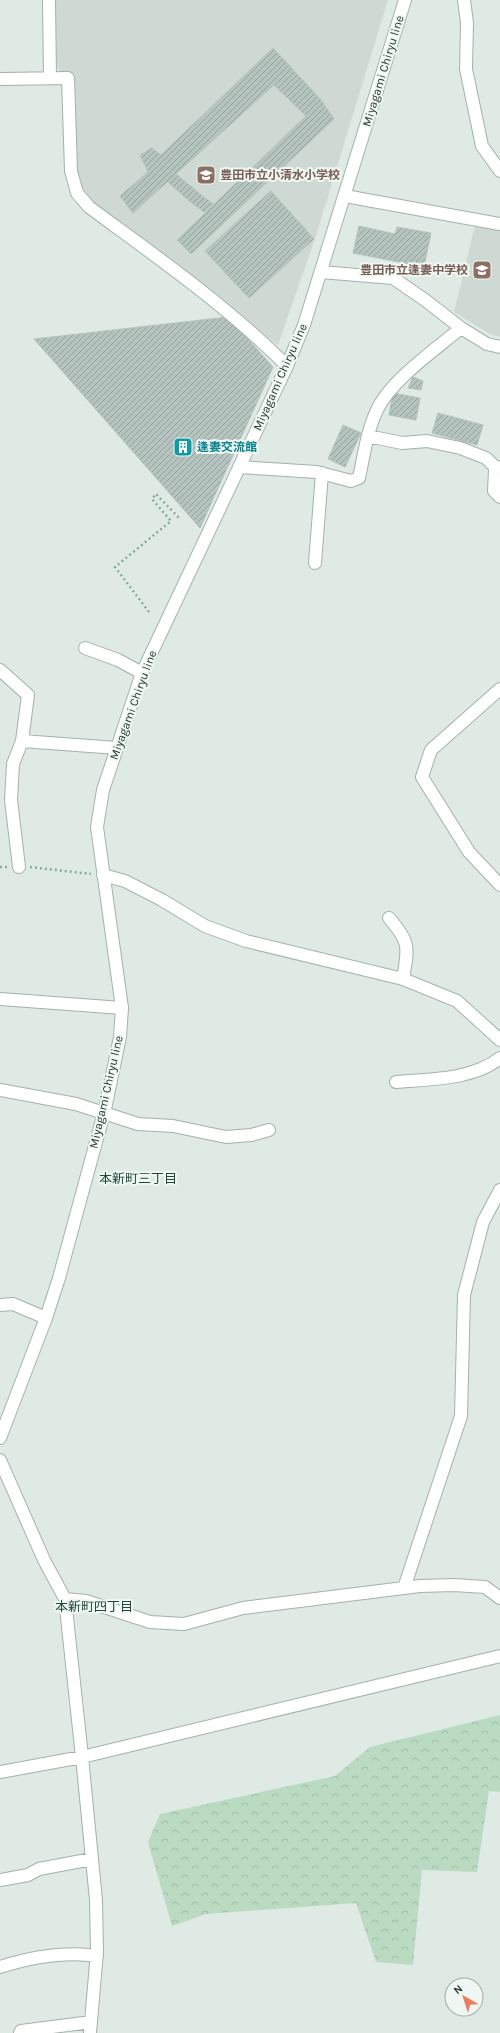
<svg xmlns="http://www.w3.org/2000/svg" width="500" height="2033" font-family="Karla,'Noto Sans JP',sans-serif">
	<style>
		.built { fill: #ced9d4 }
		.forest { fill: url(#forest-crowns) }
		.building { fill: url(#building-hatch); stroke: #b3c3bc }
		.lines { fill: none; stroke-linecap: round; stroke-linejoin: round }
		.street-casing { stroke: #a3b1ac; stroke-width: 14 }
		.secondary-casing { stroke: #a0b5ad; stroke-width: 14 }
		.path { stroke: #82ac9e; stroke-width: 2.5; stroke-dasharray: 2 3; stroke-linecap: butt }
		.street { stroke: #fff; stroke-width: 12 }
		.secondary { stroke: #fff; stroke-width: 12 }
		.labels { text-anchor: middle; stroke-width: 4; stroke-linejoin: round; paint-order: stroke }
		.street-label { font-size: 12px; fill: #223932; stroke: #f0f7f3 }
		.education-label { font-size: 12px; font-weight: bold; fill: #785e54; stroke: #f0f7f3; text-anchor: start }
		.culture-label { font-size: 12px; font-weight: bold; fill: #0d838f; stroke: #f0f7f3; text-anchor: start }
		.neighbourhood-label { font-size: 13px; fill: #1f4a3e; stroke: #f0f7f3 }
	</style>
	<defs>
		<pattern id="forest-crowns" width="20" height="18" patternUnits="userSpaceOnUse"><rect width="20" height="18" fill="#badac2"/><path d="M2 6a3 3 0 1 1 6 0M12 15a3 3 0 1 1 6 0" fill="none" stroke="#a0bca7"/></pattern>
		<pattern id="building-hatch" width="6" height="6" patternUnits="userSpaceOnUse"><rect width="6" height="6" fill="#b5c4be"/><path d="M-1 1l2-2M0 6l6-6M5 7l2-2" fill="none" stroke="#93a09b"/></pattern>
	</defs>
	<rect width="100%" height="100%" fill="#e0eae5"/>
	<path class="built" d="M55 0H388L315 239 278 345 93 204 83 194 78 181 72 73H62L56 66Z
		M475 225 500 229V337L488 333 454 312Z"/>
	<path class="forest" d="M500 1715V1792L489 1791 477 1872 422 1870 413 1965 376 1962 356 1903 206 1914 172 1926 148 1842 160 1814 335 1776 370 1747Z"/>
	<path class="building" d="M273 48 321 100 334 119 191 254 177 240 306 116 274 85 133 213 120 196 148 172 140 155 152 148 161 155Z
		M176 174 199 193 213 204 204 212 188 200 168 182Z
		M271 191 314 239 249 298 205 251Z
		M359 226 395 234 397 227 431 233 424 267 353 253Z
		M228 317 273 367 200 528 34 339Z
		M413 377 423 381 421 390 408 388Z
		M393 393 420 398 416 420 389 415Z
		M438 413 483 425 477 445 432 433Z
		M343 425 361 433 345 467 328 459Z"/>
	<g class="lines">
		<defs>
			<path id="street" d="M49 0 50 78
				M464 0 467 23 466 69 482 146 500 171
				M0 79 68 78 71 171 77 193 89 207C158 258 226 305 287 366
				M345 196 500 224
				M321 272 393 278 425 300 461 328 487 344 500 347
				M368 436 402 443 427 441 460 448 486 458 496 468
				M239 467 317 472 351 481 359 478C364 455 367 431 377 410 391 380 436 349 461 328
				M500 467 496 468 495 470 494 491 500 497
				M315 563 322 473
				M85 648 118 660 142 673
				M0 670 28 695 22 741
				M500 689 431 750 422 777 469 852 500 885
				M19 867 11 800 13 764 22 741 117 748
				M389 918C411 943 408 948 403 979
				M0 999 122 1008
				M396 1082C429 1079 473 1080 500 1058
				M0 1090 76 1104 138 1124 173 1126 226 1137 251 1135 269 1130
				M0 1305 13 1304 46 1318
				M0 1460 44 1560 65 1599 82 1757 96 1900 97 1952 90 2033
				M404 1588 461 1416 464 1295 483 1222 500 1190
				M65 1599 86 1601 150 1622 184 1624 243 1608 420 1586 454 1585 485 1587 500 1598
				M0 1772 82 1757 500 1656
				M0 1880 28 1875 39 1869 92 1859
				M0 1967C32 1957 64 1951 97 1956
				M20 2033 21 2031 91 2022"/>
			<path id="secondary" d="M103 875 125 881 162 900 205 926 246 941 403 979 457 1001 500 1040
				M0 1438 46 1318 59 1278 105 1109 120 1037 122 1008 97 827 103 790 142 673 287 366 304 325 405 0"/>
		</defs>
		<use href="#street" class="street-casing"/>
		<use href="#secondary" class="secondary-casing"/>
		<path class="path" d="M149 612 115 567 171 521 152 499 156 494 179 518
			M0 867H7
			M30 867 91 874"/>
		<use href="#street" class="street"/>
		<use href="#secondary" class="secondary"/>
	</g>
	<defs>
		<symbol id="school-square" viewBox="-11 -11 22 22"><rect x="-9" y="-9" width="18" height="18" rx="4" fill="#8d6e63" stroke="#f0f7f3"/><path d="M0-5L7-2L0 1L-7-2ZM-4 1L0 2.5L4 1V4Q0 6-4 4Z" fill="#fff"/></symbol>
		<symbol id="building-square" viewBox="-11 -11 22 22"><rect x="-9" y="-9" width="18" height="18" rx="4" fill="#0f9aa8" stroke="#f0f7f3"/><path d="M-4-6H4V6H1V3H-1V6H-4ZM-2.5-4.3h1.7v1.8h-1.7ZM.8-4.3h1.7v1.8H.8ZM-2.5-1h1.7V.8h-1.7ZM.8-1h1.7V.8H.8Z" fill="#fff"/></symbol>
	</defs>
	<g fill-rule="evenodd">
		<use href="#school-square" x="195" y="164" width="22" height="22"/>
		<use href="#school-square" x="471" y="259" width="22" height="22"/>
		<use href="#building-square" x="172" y="436" width="22" height="22"/>
	</g>
	<g class="labels">
		<g class="street-label">
			<text transform="translate(383 71) rotate(-73)" y="4">Miyagami Chiryu line</text>
			<text transform="translate(280 377) rotate(-66)" y="4">Miyagami Chiryu line</text>
			<text transform="translate(133 705) rotate(-70)" y="4">Miyagami Chiryu line</text>
			<text transform="translate(106 1092) rotate(-77)" y="4">Miyagami Chiryu line</text>
		</g>
		<g class="education-label">
			<text x="220" y="179">豊田市立小清水小学校</text>
			<text x="468" y="274" text-anchor="end">豊田市立逢妻中学校</text>
		</g>
		<g class="culture-label">
			<text x="197" y="451">逢妻交流館</text>
		</g>
		<g class="neighbourhood-label">
			<text x="138" y="1183">本新町三丁目</text>
			<text x="94" y="1611">本新町四丁目</text>
		</g>
	</g>
	<g transform="translate(464 1997) rotate(321)"><circle r="19" fill="#f0f7f3" stroke="#9eaba6"/>
	<path d="M0-3L7 15L0 10L-7 15Z" fill="#e97e5f"/>
	<text y="-6" font-size="11" font-weight="bold" text-anchor="middle" fill="#223932">N</text>
	</g>
</svg>
